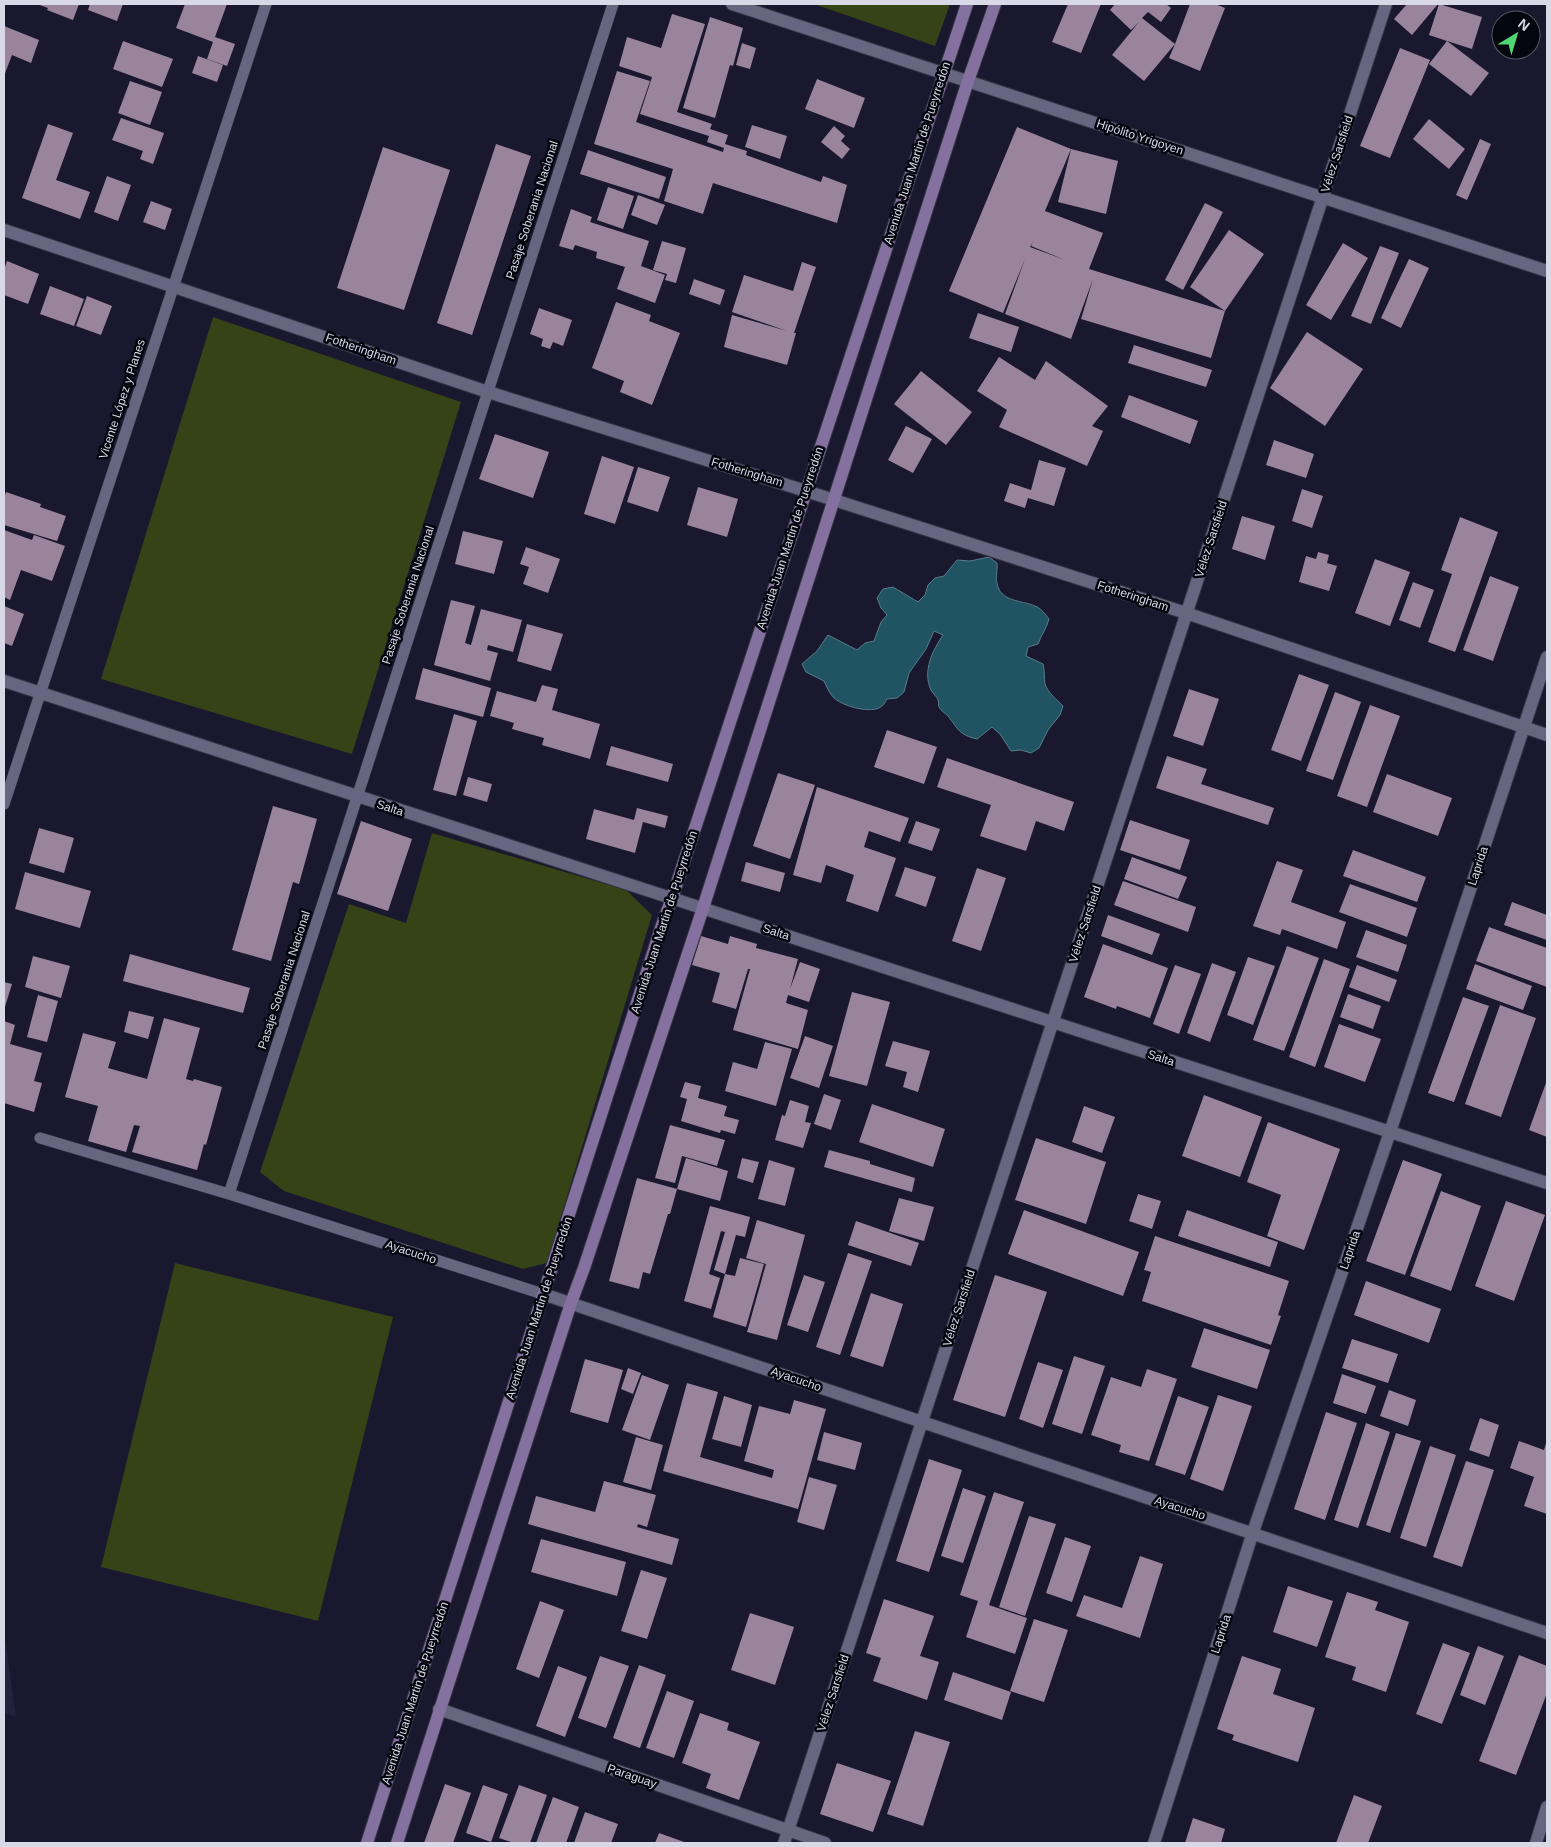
<svg xmlns="http://www.w3.org/2000/svg" width="1551" height="1847" font-family="Helvetica,sans-serif">
	<style>
		.built { fill: #23213c }
		.green { fill: #354317 }
		.water { fill: #215463; stroke: #587c8b }
		.building { fill: #9a849c; fill-rule: evenodd }
		.lines { fill: none; stroke-linecap: round; stroke-linejoin: round }
		.service-casing { stroke: #333343; stroke-width: 12 }
		.minor-casing { stroke: #333343; stroke-width: 14 }
		.secondary-casing { stroke: #333343; stroke-width: 14 }
		.service { stroke: #666681; stroke-width: 11 }
		.minor { stroke: #666681; stroke-width: 12 }
		.secondary { stroke: #8571a0; stroke-width: 12 }
		.labels { text-anchor: middle; stroke-width: 5; stroke-linejoin: round; paint-order: stroke }
		.street-label { font-size: 12px; fill: #d8d8e7; stroke: #05050e }
	</style>
	<rect width="100%" height="100%" fill="#19182e"/>
	<path class="built" d="M4 1630 16 1717 4 1713Z"/>
	<path class="green" d="M814 4H950L935 46Z
		M213 317 461 402 352 754 101 679Z
		M432 833 626 890 652 915 547 1263 523 1269 284 1191 260 1172 349 904 406 923Z
		M175 1263 393 1317 318 1621 101 1567Z"/>
	<path class="water" d="M989 557 997 563C998 569 995 577 997 583 1000 602 1021 600 1035 606 1041 608 1045 614 1049 619 1047 628 1041 635 1038 644L1028 647 1026 656 1043 664C1045 672 1044 678 1045 684 1048 693 1057 700 1063 706L1060 715 1048 730 1039 748 1031 753 1021 750 1011 751 1000 734 992 727 977 739C959 735 958 729 948 716 945 713 941 711 939 707 938 705 939 702 938 700 937 696 933 694 931 690 922 671 933 650 943 635L934 631 926 649 909 673 904 692 897 698 887 699C885 703 883 706 879 708 868 713 843 706 834 698 829 693 827 687 824 681L806 672 802 664 817 651 828 635 857 650 865 643 874 641 881 622 887 615 881 608 877 598 883 589 893 587 918 602 925 595 928 585 935 578 944 576 957 560 970 561Z"/>
	<path class="building" d="M37 4H79L73 20 47 10 48 8Z
		M90 4H123L117 21 88 10Z
		M185 4H227L215 37 235 44 227 66 207 59 213 42 176 28Z
		M1068 4H1101L1081 53 1052 42Z
		M1115 4H1166L1171 8 1161 22 1148 12 1142 18 1175 44 1190 4H1215L1225 8 1200 71 1169 58 1175 44 1144 81 1112 55 1139 22 1131 30 1110 10Z
		M1407 4H1438L1412 35 1394 19Z
		M1439 4 1482 17 1472 49 1447 41 1489 73 1471 96 1429 64 1447 41 1429 35Z
		M672 14 705 24 677 112 712 124 710 129 728 135 725 144 747 151 746 155 821 182 823 176 847 185 837 223 713 183 703 214 664 201 673 169 594 144 617 71 650 81 636 122 723 152 724 148 707 142 709 136 640 114 652 77 619 66 627 37 661 48Z
		M710 17 743 28 733 66 730 65 715 118 683 108Z
		M4 26 39 40 31 63 12 55 4 76Z
		M123 41 173 59 162 87 113 69Z
		M742 43 756 48 750 69 736 65Z
		M1400 48 1430 60 1390 158 1360 146Z
		M198 56 223 65 217 82 192 73Z
		M817 79 865 98 854 128 805 109Z
		M130 81 162 92 150 125 118 113Z
		M121 118 164 133 153 164 140 159 143 151 112 140Z
		M1429 119 1465 149 1449 169 1413 139Z
		M48 124 73 133 56 180 90 192 80 219 22 198Z
		M752 125 787 136 780 159 745 147Z
		M834 126 845 136 841 141 850 149 842 159 821 142Z
		M1017 127 1071 149 1118 161 1106 214 1058 202 1071 149 1045 211 1103 233 1089 269 1225 311 1211 358 1081 319 1093 279 1071 339 1005 314 1025 259 1003 313 949 291ZM1034 240 1031 246 1065 260 1030 247Z
		M1480 139 1491 144 1467 200 1456 195Z
		M496 144 531 156 472 335 437 323Z
		M383 147 450 170 404 310 337 288Z
		M588 150 666 177 659 199 580 174Z
		M107 176 131 185 118 221 94 212Z
		M608 187 634 196 623 229 597 220Z
		M638 195 665 205 657 225 631 215Z
		M151 201 172 209 165 230 143 222Z
		M1205 203 1223 212 1183 290 1165 280Z
		M571 209 592 217 590 222 649 241 641 266 665 275 655 303 617 289 625 267 596 258 597 252 575 245 573 250 559 246Z
		M1229 230 1264 254 1225 311 1190 287Z
		M662 241 686 248 676 283 665 280 667 274 653 270Z
		M1343 243 1368 258 1331 320 1306 305Z
		M1380 246 1399 253 1371 324 1351 316Z
		M1409 259 1429 268 1401 328 1381 318Z
		M7 261 39 274 28 304 4 295V270Z
		M802 262 816 267 794 333H796L787 365 724 347 732 315 787 331 732 312 744 275 793 291Z
		M694 279 725 290 720 305 689 294Z
		M50 286 84 299 74 326 40 314Z
		M87 296 112 306 101 335 76 326Z
		M616 302 651 315 649 321 680 333 652 405 620 392 624 381 592 368Z
		M539 308 572 320 563 346 553 342 550 349 541 346 543 339 530 334Z
		M978 313 1019 327 1011 352 969 338Z
		M1307 332 1363 369 1325 426 1270 388Z
		M1134 345 1212 370 1206 387 1128 363Z
		M999 357 1035 380 1046 361 1108 406 1092 426 1103 431 1087 466 999 427 1007 410 977 391Z
		M921 371 972 412 946 445 894 404Z
		M1129 395 1198 421 1190 444 1121 417Z
		M906 426 932 439 913 473 888 460Z
		M495 434 549 452 533 498 479 479Z
		M1274 440 1314 454 1306 478 1266 465Z
		M602 456 634 467 615 524 584 514Z
		M1039 460 1066 468 1054 506 1028 498 1025 508 1004 501 1010 483 1031 490Z
		M638 467 670 477 658 512 627 502Z
		M698 487 738 499 727 537 687 525Z
		M1302 489 1323 496 1312 528 1292 521Z
		M6 492 41 504 40 507 66 516 57 541 4 525V498Z
		M1242 516 1275 526 1265 560 1232 549Z
		M1460 517 1498 532 1455 652 1428 642 1452 574 1441 570Z
		M4 530 32 540 34 535 65 546 52 581 21 570 10 600 4 597Z
		M463 531 503 541 494 574 455 564Z
		M526 547 560 559 548 593 523 584 529 567 520 564Z
		M1318 552 1329 555 1327 563 1337 566 1329 591 1299 582 1306 556 1316 559Z
		M1375 559 1410 572 1390 626 1355 613Z
		M1490 576 1519 587 1493 661 1463 650Z
		M1413 582 1434 590 1420 628 1399 620Z
		M451 600 475 606 465 643 471 645 481 609 522 620 513 652 488 645 487 650 498 653 490 681 434 665Z
		M4 606 24 614 12 646 4 643Z
		M527 624 563 634 551 671 517 661Z
		M423 668 491 688 483 717 415 699Z
		M1299 674 1329 685 1301 761 1271 750Z
		M542 685 558 689 552 710 600 724 590 759 542 745 544 738 512 729 514 723 490 716 497 691 536 702Z
		M1189 689 1219 699 1203 746 1173 736Z
		M1335 692 1361 702 1333 780 1306 771Z
		M1370 705 1400 716 1367 807 1337 796Z
		M454 714 477 721 456 796 433 790Z
		M887 730 937 747 924 784 874 767Z
		M611 746 673 764 668 782 606 765Z
		M1167 756 1207 769 1201 784 1274 808 1268 825 1156 788Z
		M947 758 1074 802 1064 831 1036 821 1026 851 980 836 991 805 937 787Z
		M778 773 815 785 790 859 753 846Z
		M1387 774 1452 798 1438 836 1373 812Z
		M468 777 492 784 487 802 463 795Z
		M817 787 909 818 900 842 869 831 864 847 896 858 878 912 846 901 854 875 826 865 821 883 793 875Z
		M273 806 317 819 299 884 293 882 271 961 232 950Z
		M637 808 668 816 665 828 643 822 635 853 586 839 594 809 634 820Z
		M1130 820 1190 840 1180 870 1120 850Z
		M361 821 412 839 388 911 337 894Z
		M916 821 940 829 932 851 908 843Z
		M39 828 74 838 64 873 29 863Z
		M1353 850 1426 877 1417 902 1343 876Z
		M1132 857 1187 877 1178 899 1124 879Z
		M1277 861 1303 870 1291 902 1346 922 1337 949 1282 929 1280 935 1253 926Z
		M746 862 785 873 780 892 741 881Z
		M905 867 936 877 926 907 895 896Z
		M977 868 1006 878 981 951 952 941Z
		M25 872 91 891 80 928 15 909Z
		M1123 881 1196 907 1188 932 1114 905Z
		M1350 884 1417 908 1407 937 1339 912Z
		M1512 902 1547 915V940L1504 925Z
		M1108 915 1160 934 1152 955 1101 936Z
		M1489 927 1547 948V987L1476 961Z
		M1366 930 1407 945 1398 972 1356 957Z
		M701 936 728 944 730 936 757 944 756 948 798 959 790 989 800 962 820 969 809 1002 788 995 786 1003 808 1010 798 1049 733 1030 750 969H748L736 1009 712 1002 720 973 692 965Z
		M1103 944 1168 968 1150 1018 1117 1006 1116 1009 1084 997Z
		M1287 946 1319 958 1284 1051 1253 1040Z
		M130 954 250 988 243 1013 123 981Z
		M33 956 70 966 61 998 25 987Z
		M1248 957 1275 966 1253 1025 1227 1015Z
		M1324 959 1350 969 1315 1067 1289 1057Z
		M1212 963 1236 972 1210 1042 1187 1033Z
		M1475 964 1532 986 1523 1010 1466 989Z
		M1175 965 1201 974 1179 1034 1153 1024Z
		M1357 965 1397 980 1389 1002 1349 987Z
		M4 982 12 984 4 1010Z
		M852 992 890 1002 867 1086 829 1076Z
		M1348 994 1381 1006 1373 1029 1340 1017Z
		M38 995 58 1001 47 1042 27 1037Z
		M1463 997 1489 1006 1454 1102 1428 1093Z
		M1500 1005 1536 1018 1501 1117 1465 1104Z
		M129 1011 154 1017 148 1039 124 1032Z
		M164 1018 200 1028 186 1079 193 1081 194 1079 222 1087 206 1145 204 1144 197 1170 132 1152 140 1126 134 1125 126 1152 88 1141 98 1106 65 1097 83 1033 116 1042 108 1068 147 1079Z
		M4 1021 15 1025 10 1044 42 1053 34 1081 42 1083 34 1112 4 1103Z
		M1339 1024 1381 1039 1365 1082 1324 1067Z
		M805 1036 833 1046 819 1088 790 1078Z
		M893 1041 930 1051 918 1092 903 1087 907 1072 885 1066Z
		M765 1042 792 1049 776 1106 725 1091 733 1062 757 1069Z
		M1547 1080V1137L1529 1130Z
		M685 1082 701 1086 698 1098 727 1106 724 1116 739 1120 735 1134 721 1130 720 1133 681 1121 687 1099 680 1097Z
		M824 1094 841 1100 831 1130 814 1124Z
		M1204 1095 1262 1117 1240 1177 1182 1156Z
		M790 1100 809 1106 805 1122 811 1123 803 1148 775 1140 782 1115 785 1116Z
		M872 1104 945 1129 933 1167 859 1142Z
		M1084 1106 1115 1117 1102 1153 1072 1142Z
		M1268 1122 1340 1149 1304 1250 1267 1236 1281 1195 1247 1182Z
		M670 1125 725 1140 717 1166 682 1156 675 1183 655 1178Z
		M1036 1138 1106 1162 1086 1224 1015 1200Z
		M829 1150 870 1161V1164L915 1178 912 1192 824 1167Z
		M686 1158 728 1171 720 1201 677 1189Z
		M742 1158 759 1162 753 1183 737 1178Z
		M769 1160 795 1168 785 1206 758 1199Z
		M1403 1160 1442 1174 1405 1275 1366 1261Z
		M637 1178 677 1189 670 1214H668L650 1274 643 1272 639 1289 609 1281Z
		M1441 1191 1481 1206 1451 1291 1410 1276Z
		M1138 1194 1161 1201 1152 1229 1129 1221Z
		M899 1198 934 1207 924 1241 889 1231Z
		M1506 1201 1545 1215 1514 1301 1475 1286Z
		M710 1206 750 1217 745 1237 736 1235 725 1274 714 1270 725 1232 721 1231 709 1274 720 1278 711 1309 684 1301Z
		M1024 1210 1139 1252 1123 1296 1008 1254Z
		M1187 1210 1278 1242 1270 1267 1178 1236Z
		M757 1220 805 1235 777 1340 747 1332 766 1264 746 1258Z
		M856 1221 919 1243 911 1266 848 1245Z
		M1155 1236 1289 1281 1278 1315 1281 1316 1271 1345 1142 1301 1151 1272 1144 1270Z
		M848 1253 872 1261 840 1355 816 1347Z
		M740 1258 764 1264 746 1327 713 1317 725 1274 735 1276Z
		M804 1275 825 1282 808 1332 787 1325Z
		M995 1275 1047 1292 1005 1417 953 1400Z
		M1366 1281 1441 1309 1429 1343 1354 1315Z
		M871 1293 903 1304 883 1367 850 1356Z
		M1204 1328 1270 1350 1257 1389 1191 1367Z
		M1352 1339 1398 1354 1388 1383 1342 1368Z
		M1074 1356 1105 1366 1082 1434 1052 1424Z
		M585 1359 623 1370 608 1423 570 1412Z
		M1038 1362 1063 1370 1043 1428 1019 1419Z
		M628 1368 641 1373 633 1394 621 1389Z
		M1147 1369 1177 1379 1149 1461 1119 1452 1121 1445 1091 1435 1111 1377 1141 1387Z
		M1342 1374 1376 1386 1366 1414 1333 1403Z
		M642 1375 669 1385 650 1440 622 1430Z
		M687 1383 718 1392 700 1457 772 1478 774 1470 744 1461 759 1406 790 1414 794 1400 826 1409 798 1509 663 1471Z
		M1389 1390 1416 1400 1408 1426 1380 1416Z
		M1218 1395 1252 1406 1223 1491 1190 1479Z
		M724 1396 752 1405 741 1447 712 1439Z
		M1178 1396 1209 1407 1185 1475 1155 1465Z
		M1326 1412 1357 1423 1325 1520 1294 1509Z
		M1480 1418 1499 1425 1489 1457 1469 1450Z
		M1366 1423 1390 1432 1358 1528 1334 1520Z
		M824 1432 862 1443 855 1470 817 1460Z
		M1396 1433 1421 1441 1390 1533 1366 1525Z
		M636 1437 663 1445 651 1490 623 1482Z
		M1547 1440V1514L1524 1506 1534 1477 1510 1468 1519 1441 1544 1450Z
		M1430 1446 1456 1455 1426 1547 1400 1538Z
		M929 1459 962 1470 929 1572 896 1561Z
		M1466 1461 1494 1470 1462 1567 1433 1557Z
		M809 1477 837 1485 824 1530 797 1522Z
		M604 1481 656 1495 647 1527 638 1524 637 1527 679 1539 672 1565 528 1524 536 1496 595 1512Z
		M963 1488 986 1496 963 1563 941 1556Z
		M994 1492 1024 1502 989 1605 1027 1618 1015 1654 966 1637 978 1601 960 1595Z
		M1029 1516 1056 1524 1025 1616 999 1607Z
		M1065 1537 1091 1546 1072 1602 1046 1593Z
		M541 1539 626 1562 617 1596 531 1572Z
		M1140 1556 1163 1564 1140 1638 1076 1616 1084 1595 1122 1608Z
		M641 1570 667 1578 647 1639 621 1631Z
		M1288 1586 1333 1601 1317 1647 1273 1632Z
		M1347 1592 1378 1602 1375 1610 1409 1622 1386 1692 1352 1680 1356 1667 1325 1657Z
		M884 1599 934 1616 920 1656 939 1662 927 1700 873 1681 881 1658 866 1653Z
		M540 1601 564 1610 539 1678 516 1669Z
		M750 1613 794 1627 775 1685 731 1670Z
		M1034 1619 1068 1630 1044 1702 1010 1691Z
		M1443 1643 1470 1653 1442 1724 1416 1714Z
		M1478 1646 1504 1656 1485 1705 1460 1695Z
		M1519 1655 1547 1666V1693L1516 1775 1479 1761Z
		M600 1656 629 1666 606 1728 578 1718Z
		M1242 1656 1281 1669 1273 1694 1315 1708 1298 1762 1232 1740 1234 1735 1217 1729Z
		M639 1665 666 1675 640 1748 613 1738Z
		M558 1666 587 1677 565 1737 536 1726Z
		M953 1672 1011 1692 1002 1720 944 1700Z
		M667 1691 694 1701 674 1758 646 1748Z
		M700 1713 729 1723 727 1730 760 1742 739 1800 706 1788 711 1774 682 1763Z
		M915 1731 950 1742 923 1826 887 1814Z
		M837 1763 891 1781 873 1832 820 1814Z
		M445 1784 471 1793 453 1843H424Z
		M483 1785 508 1794 491 1842 466 1833Z
		M519 1785 547 1795 530 1843H514L499 1838Z
		M1354 1795 1382 1806 1368 1843H1336Z
		M553 1797 579 1807 566 1843H536Z
		M585 1812 618 1824 611 1843H574Z
		M1193 1818 1225 1829 1221 1843H1185Z
		M659 1833 687 1843H655Z"/>
	<g class="lines">
		<defs>
			<path id="service" d="M4 804 266 4
				M40 1138 229 1194 543 1294
				M229 1194 613 4"/>
			<path id="minor" d="M732 4 1547 271
				M4 230 488 392 806 491 1186 613 1547 735
				M4 681 1547 1183
				M543 1294 1547 1633
				M439 1709 825 1843
				M784 1843 1386 4
				M1154 1843 1253 1532 1390 1132 1547 657
				M1536 1843 1547 1807"/>
			<path id="secondary" d="M367 1843 662 925 672 898 967 4
				M397 1843 571 1303 584 1268 703 908 966 87 995 4"/>
		</defs>
		<use href="#service" class="service-casing"/>
		<use href="#minor" class="minor-casing"/>
		<use href="#secondary" class="secondary-casing"/>
		<use href="#service" class="service"/>
		<use href="#minor" class="minor"/>
		<use href="#secondary" class="secondary"/>
	</g>
	<g class="labels">
		<g class="street-label">
			<text transform="translate(1140 137) rotate(18)" y="4">Hipólito Yrigoyen</text>
			<text transform="translate(917 153) rotate(-72)" y="4">Avenida Juan Martin de Pueyrredón</text>
			<text transform="translate(1337 154) rotate(-72)" y="4">Vélez Sarsfield</text>
			<text transform="translate(532 210) rotate(-72)" y="4">Pasaje Soberania Nacional</text>
			<text transform="translate(361 349) rotate(19)" y="4">Fotheringham</text>
			<text transform="translate(122 399) rotate(-72)" y="4">Vicente López y Planes</text>
			<text transform="translate(747 472) rotate(17)" y="4">Fotheringham</text>
			<text transform="translate(790 538) rotate(-72)" y="4">Avenida Juan Martin de Pueyrredón</text>
			<text transform="translate(1211 539) rotate(-72)" y="4">Vélez Sarsfield</text>
			<text transform="translate(408 595) rotate(-72)" y="4">Pasaje Soberania Nacional</text>
			<text transform="translate(1133 596) rotate(18)" y="4">Fotheringham</text>
			<text transform="translate(390 808) rotate(18)" y="4">Salta</text>
			<text transform="translate(1478 866) rotate(-72)" y="4">Laprida</text>
			<text transform="translate(664 922) rotate(-72)" y="4">Avenida Juan Martin de Pueyrredón</text>
			<text transform="translate(1085 924) rotate(-72)" y="4">Vélez Sarsfield</text>
			<text transform="translate(776 932) rotate(18)" y="4">Salta</text>
			<text transform="translate(284 980) rotate(-72)" y="4">Pasaje Soberania Nacional</text>
			<text transform="translate(1161 1058) rotate(18)" y="4">Salta</text>
			<text transform="translate(1350 1250) rotate(-71)" y="4">Laprida</text>
			<text transform="translate(411 1252) rotate(18)" y="4">Ayacucho</text>
			<text transform="translate(539 1308) rotate(-72)" y="4">Avenida Juan Martin de Pueyrredón</text>
			<text transform="translate(959 1308) rotate(-72)" y="4">Vélez Sarsfield</text>
			<text transform="translate(796 1379) rotate(19)" y="4">Ayacucho</text>
			<text transform="translate(1180 1508) rotate(18)" y="4">Ayacucho</text>
			<text transform="translate(1221 1634) rotate(-72)" y="4">Laprida</text>
			<text transform="translate(415 1693) rotate(-72)" y="4">Avenida Juan Martin de Pueyrredón</text>
			<text transform="translate(833 1693) rotate(-72)" y="4">Vélez Sarsfield</text>
			<text transform="translate(632 1776) rotate(19)" y="4">Paraguay</text>
		</g>
	</g>
	<rect width="1551" height="1847" fill="none" stroke="#d8d8e7" stroke-width="10"/>
	<g transform="translate(1516 35) rotate(38)"><circle r="24" fill="#05050e" stroke="#595965"/>
	<path d="M0-4L9 19L0 12L-9 19Z" fill="#51d674"/>
	<text y="-8" font-size="14" font-weight="bold" text-anchor="middle" fill="#d8d8e7">N</text>
	</g>
</svg>
